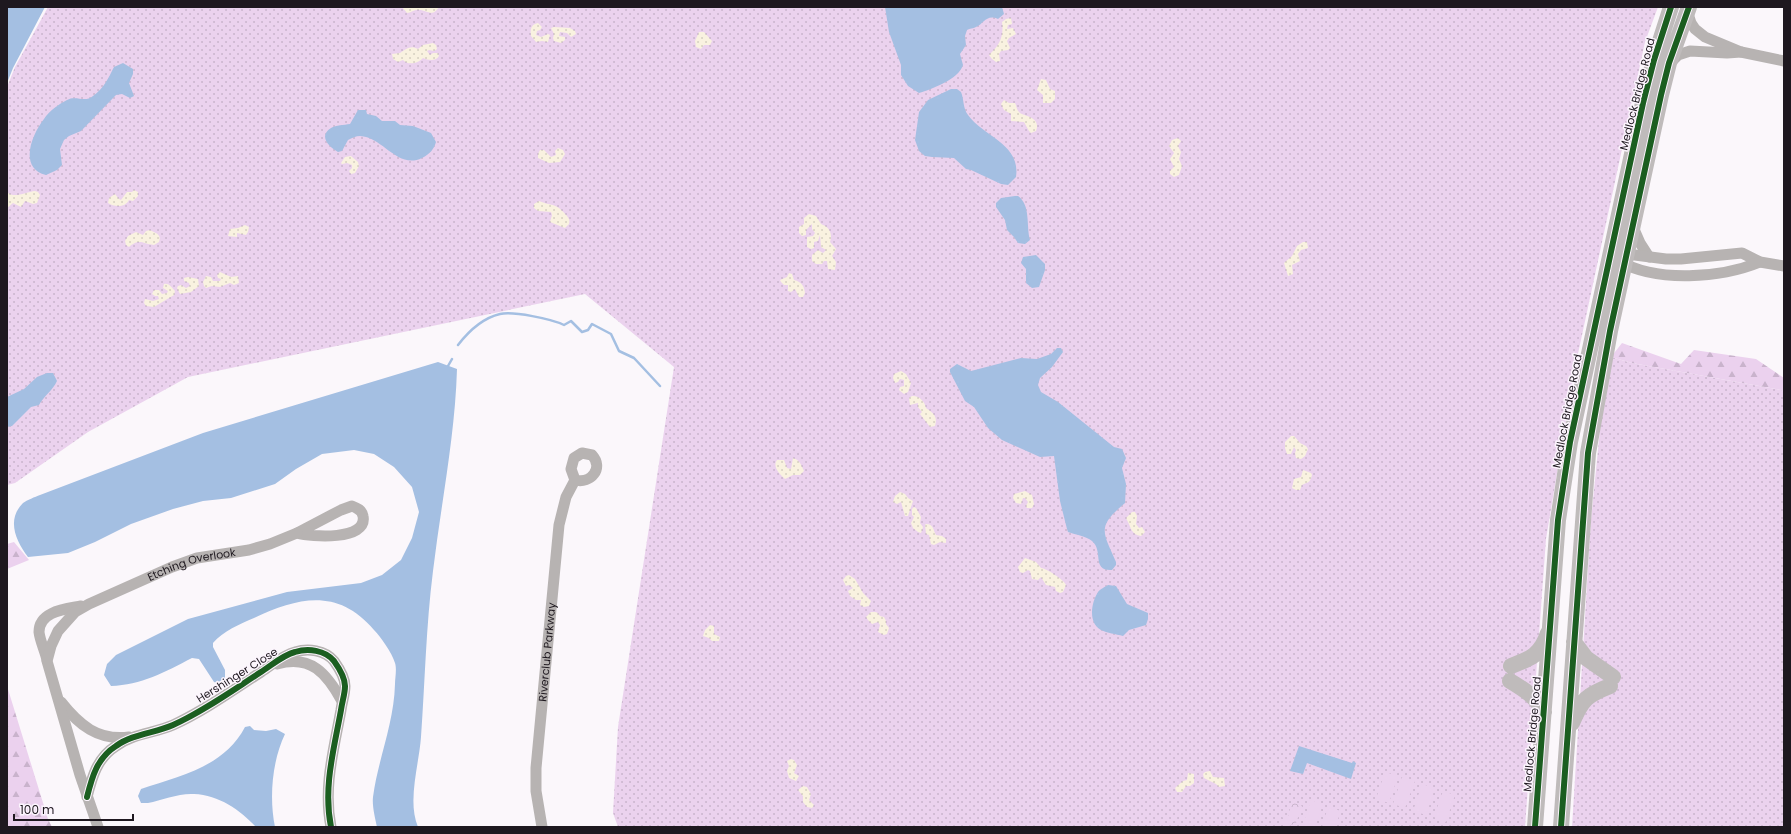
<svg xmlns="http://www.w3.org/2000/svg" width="1791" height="834" font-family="Poppins,sans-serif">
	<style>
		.grass { fill: url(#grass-dots) }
		.forest { fill: url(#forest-firs) }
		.sand { fill: url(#sand-dots) }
		.park { fill: url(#park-crowns) }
		.pitch { fill: #ebd2ee }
		.water { fill: #a4bfe2 }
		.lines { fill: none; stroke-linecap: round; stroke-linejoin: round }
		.stream { stroke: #a4bfe2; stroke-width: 2.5 }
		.minor { stroke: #b7b3b2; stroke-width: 11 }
		.highway { stroke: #bfbbbb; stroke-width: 16 }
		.cycleway-casing { stroke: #fcf5fd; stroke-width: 8 }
		.cycleway { stroke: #1b5e20; stroke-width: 6 }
		.labels { text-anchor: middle; stroke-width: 3; stroke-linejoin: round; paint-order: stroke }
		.street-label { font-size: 11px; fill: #1e181f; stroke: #fcf5fd }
	</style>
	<defs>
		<pattern id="grass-dots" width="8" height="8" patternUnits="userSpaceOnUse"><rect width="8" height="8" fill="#ebd2ee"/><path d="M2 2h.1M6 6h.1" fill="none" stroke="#c9b4cc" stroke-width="1.8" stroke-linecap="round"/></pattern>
		<pattern id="forest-firs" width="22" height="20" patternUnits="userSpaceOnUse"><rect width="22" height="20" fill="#ebd1ee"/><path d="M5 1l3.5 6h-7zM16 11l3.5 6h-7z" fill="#c9b3cc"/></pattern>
		<pattern id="sand-dots" width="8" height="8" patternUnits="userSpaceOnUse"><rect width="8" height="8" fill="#f9f2e0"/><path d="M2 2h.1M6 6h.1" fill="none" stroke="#d5cfc0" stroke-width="1.8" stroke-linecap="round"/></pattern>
		<pattern id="park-crowns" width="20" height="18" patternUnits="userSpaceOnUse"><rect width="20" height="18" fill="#ebd2ee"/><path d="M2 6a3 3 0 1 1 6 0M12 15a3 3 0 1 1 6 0" fill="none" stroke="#c9b4cc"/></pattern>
	</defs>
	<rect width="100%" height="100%" fill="#fbf7fb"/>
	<path class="grass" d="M48 7H1658L1645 42 1573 377 1546 539 1525 827H618L613 813 618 727 674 367 585 294 188 377 88 432 15 483 7 485V87L15 67Z
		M1611 357 1632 363 1781 390 1784 392V827H1572L1591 520 1603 400Z"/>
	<path class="forest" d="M1622 343 1681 364 1694 350 1756 359 1784 378V392L1781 390 1632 363 1611 357Z
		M14 542 29 560 7 569V544Z
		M7 686 48 819 52 827H7Z"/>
	<path class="sand" d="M402 7H439C432 18 428 10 419 10 415 9 411 13 407 13Z
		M1011 18 1012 24 1008 25 1007 29 1013 28 1016 34 1009 38 1007 41 1010 48 1008 50 1001 51 999 54 1000 61 996 62 992 59 989 55C1000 45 1004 36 1002 22L1006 19Z
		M538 23 542 27 540 30 537 31 536 35 541 37 548 34 550 35 548 42 542 41 536 42 531 36C530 30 531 24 538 23Z
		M554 27 570 28 575 31 576 34 571 37 567 33 560 32 559 36 565 37V40L561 43 554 41 553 38 554 34 551 28Z
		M699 32H704L712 41 710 45H704L701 49 696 47 695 41Z
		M433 43 436 45 437 49 434 51 429 50 427 51 430 55 433 53H438L439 56C435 62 428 60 423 58 419 63 408 66 403 60L398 62 393 59 392 54 400 53C407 49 410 45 418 49L423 45Z
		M1041 79 1046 80 1050 89 1055 91V99L1051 103H1043V95L1037 90Z
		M1004 100 1009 103H1015C1017 106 1016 109 1019 112 1021 116 1042 116 1036 131L1031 133 1029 131 1024 122 1011 121V114L1004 110 1001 104Z
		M1178 138 1181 141 1178 146 1181 152 1179 159 1182 166 1179 175 1174 177 1170 174V171L1174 167 1170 159 1174 153 1169 146 1172 140Z
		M558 148 563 150 565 154 560 162 549 163 538 158V154L540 150H544L551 157 556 155 555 151Z
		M351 156 358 162 359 166 355 173 351 174 349 171 352 168V165L347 163 342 164 341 163 345 157Z
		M134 190 138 192V196L133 201 129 200C125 208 114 207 108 203L109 198 115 194 119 199 121 200 127 192H132Z
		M35 191 38 192 40 195 37 203 33 204 25 201 21 207 13 203 7 208V192C14 199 26 192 35 191Z
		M539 201C554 207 555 202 567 216 569 219 570 220 569 224L565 228 550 222 552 215 551 212 538 211 534 208V204Z
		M809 214 816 216 821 224C829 227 833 233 830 242L836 249 832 256 836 262 835 270 828 269 827 261H824L822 264H816L812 261V255L818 250 823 253 826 250 821 247 820 235 818 241 814 242V248L811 249 807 247V237L813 236 815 233 812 229V224L806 230V235L802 236 799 233V227L804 224V218Z
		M245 225 249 227 248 232 246 235 237 233V237L228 236 230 229 238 228Z
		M150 230C155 233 162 234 159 242L154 245C142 244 140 238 129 247L126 245 125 241 128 236 136 232 143 235 146 231Z
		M1303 242H1307L1308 248 1301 250 1298 254 1300 261 1292 265 1293 274 1288 276 1284 263 1292 256 1297 246Z
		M220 272 231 277 238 276 239 283 234 285 230 283 220 287 212 286 206 288 204 286 203 282 206 276 211 277 213 281H220L221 279 218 278 217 275Z
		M789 273 792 274 794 280C802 282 804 286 805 293L803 297H799L795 289 791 292 788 291V285H784L781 282 780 280 787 277Z
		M188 277 198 279 199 286 191 292 180 294 177 288 178 286 181 285 186 288 190 286 189 283 184 281V278Z
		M164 284C169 283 171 287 175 291L174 295 154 307 146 306 144 303 145 299 153 301 159 299 158 296H155L152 294 154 290H159L162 294 167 293 168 291 163 288Z
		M901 371 906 374 911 383 908 392 904 394 899 390 900 387 904 386V380L900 379 898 382 895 383 893 378 894 374Z
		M912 396C918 395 925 401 926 408 933 413 938 416 935 426L930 427 920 414 922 412 918 407V403L910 405 909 398Z
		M1291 436H1294L1300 443 1306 446 1308 449 1305 456 1301 459 1296 458 1295 453 1296 450 1294 447 1291 454H1287L1285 448V442Z
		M793 458C800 460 801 465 804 471L800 475H793L785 479C780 474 772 467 777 460H784L787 468 791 469Z
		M1303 470 1311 473 1312 475C1310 483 1308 482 1302 485L1300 490H1296L1292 488 1294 479 1301 477Z
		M1025 491 1032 495 1034 504 1032 508H1027L1026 506 1028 502 1025 498H1023L1021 504 1016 503 1013 498 1014 494Z
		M900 492 905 494 908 498 913 501 908 516H905L901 502 897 504 893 502 895 496Z
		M914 507 916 508 921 517 920 523 923 527 921 533 918 532 913 528 911 523 914 517 912 515V509Z
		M1132 512H1135L1137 516 1136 524 1139 528 1142 527 1145 532 1141 536C1131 535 1131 527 1127 520L1126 518Z
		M926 524C934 524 933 530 936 535L942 536 946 539V543L940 542 934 545 931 544 929 535 926 534 925 525Z
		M1025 558 1036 562 1041 568C1046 568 1064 580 1066 585L1063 592 1060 593 1056 591 1055 587 1046 585 1041 577 1038 580 1032 579 1030 571 1028 570 1023 573 1020 572 1018 567Z
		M849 575 855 579 863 593 871 601 869 606 864 607 860 605 861 600H856L850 596 848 591 853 588 849 585 846 586 843 580 846 576Z
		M871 612C878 612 877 612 880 616L884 617 886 621V624L889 628 887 634 884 635 878 632 880 625 878 622 872 624 868 620 866 617Z
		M710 625 714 626V634L720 637 719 641H712L709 638 703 636 705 630Z
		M791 759 794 760 797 765 794 773 799 776 796 781 789 778 787 771 789 766 787 761Z
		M1210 771 1213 777 1224 778 1225 786 1219 787 1216 784 1204 778 1203 774 1205 772Z
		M1188 773 1194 774V783L1190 786H1186L1182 792H1177L1175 788 1183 781 1187 780Z
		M803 786 807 787 811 794 809 800 814 805 812 808 807 807 803 802V796L798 790Z"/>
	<path class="park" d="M1292 802 1302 806 1296 823 1287 827 1282 816H1288Z"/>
	<path class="pitch" d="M1385 772 1398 776 1389 803 1376 799Z
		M1402 777 1415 781 1405 808 1393 804Z
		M1422 784 1435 788 1426 815 1413 811Z
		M1443 791 1455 795 1446 822 1434 817Z
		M1311 800 1323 804 1315 827H1302Z
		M1328 807 1341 811 1335 827H1322Z"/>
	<path class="water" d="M7 7H45L13 68 7 83Z
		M885 7H1002L1004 14 998 19C986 14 984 24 976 27 973 29 970 28 967 30L965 36 966 45 960 54 963 65C959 79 932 89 919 93L908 86 901 75V65L889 32Z
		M123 63 133 69V74L129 83 134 96 130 98 122 94 116 95 81 131 69 136 64 140 60 149 62 165 57 170 46 175C18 168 32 134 44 119 49 111 59 104 67 100 76 95 85 103 93 96 104 88 108 79 114 67Z
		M951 89H957L961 92C964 99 963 109 968 115 984 137 1021 144 1016 177L1008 185 1001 184 971 170 966 169 954 158 932 157 925 156 919 151 915 140 919 112 928 100Z
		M358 110H366L367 114 376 116 382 121H395L400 125 413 126 431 133 436 142C434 149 430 154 422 158 398 170 383 137 360 136 356 136 352 138 348 140L342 151 338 152C329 147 318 136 331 128 336 125 344 125 350 124Z
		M1015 196H1018C1031 205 1026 226 1030 240L1025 244 1018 243 1014 237 1007 230 1005 220 996 207V203L1001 198Z
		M1036 255 1045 264V270L1039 287 1032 288 1026 283V269L1021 263 1023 257Z
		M1057 348H1061L1063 352 1052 367 1040 378 1038 385 1041 392 1058 402 1114 447 1122 449 1126 458 1122 468 1126 484 1125 503C1096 527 1103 532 1116 562V565L1112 570C1091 571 1104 551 1092 541 1086 536 1076 535 1068 532L1067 529 1060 501 1054 456 1040 457 1002 440 988 428 974 407 965 401 950 372V369L957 364 971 371 1021 358 1037 359 1051 354Z
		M438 362 457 369C455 437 441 504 433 571 426 626 425 682 421 737 419 765 407 801 418 827H377C375 818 372 806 373 797 378 759 394 724 395 684 395 678 397 669 395 663 392 653 381 637 374 630 338 588 299 597 254 618 240 624 223 631 213 643V647L225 670V678L217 683 214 682 199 659 192 658C165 672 141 685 111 686L104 675 107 664 116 655 188 619 287 592 361 583 382 575 401 560 412 538 419 512 412 487 394 467 374 454 354 450 322 454 296 469 275 484 231 498 203 501 173 509 131 524 95 542 68 553 28 557C16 541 6 520 23 503 27 500 35 497 40 495L203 433Z
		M47 373H53L57 381C53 390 44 396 39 405L31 407 12 426 7 427V397L24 389 37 377Z
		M1108 585 1116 586 1127 604 1148 613V619L1146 625 1129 630 1123 636C1116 634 1107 633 1101 630 1088 623 1091 603 1098 592 1100 589 1105 587 1108 585Z
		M250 726 254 730 266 731 276 729 285 734C272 761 269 798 275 827H256C240 810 219 795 194 794 179 793 162 800 148 803H141L138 796 141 789C180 776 224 767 245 727Z
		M1299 746 1352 763 1353 761 1356 763 1351 779 1307 763 1303 774 1290 771Z"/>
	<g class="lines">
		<path class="stream" d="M458 345C468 332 483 318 500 314 513 311 552 319 564 325L571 321 582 332 588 330 592 324 611 334 619 351 634 358 660 386
			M448 366 452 359"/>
		<g class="minor">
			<path d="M1687 11 1691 23 1695 29 1705 37 1741 52 1784 61"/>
			<path d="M1670 63 1678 55 1690 51 1727 53 1741 52"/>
			<path d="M1633 227 1640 243 1649 257"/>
			<path d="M1620 254H1627L1666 259H1681L1742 253 1760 262 1784 266"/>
			<path d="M1619 261C1657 283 1721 278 1760 262"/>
			<path d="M352 506C357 508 362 510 363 516 368 541 311 537 297 533L341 510Z"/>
			<path d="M47 660C45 651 40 641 39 632 39 611 66 609 81 606"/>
			<path d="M277 664C311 654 327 674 342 701"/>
			<path d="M61 702C79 725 98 741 129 737"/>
			<path d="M87 797C92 777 97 758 116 746 132 734 155 733 173 725 204 711 233 690 261 672 272 665 283 655 295 652 308 648 325 650 334 661 339 668 345 677 345 686 345 694 342 702 341 710 334 749 323 787 331 827"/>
			<path id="s1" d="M98 827 80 775 47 661 51 646 58 631 75 612 89 604 172 567 197 558 249 550 270 544 297 533"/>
			<path id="s2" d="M542 827 536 791V768L559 525 566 497 575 480 571 469 574 458 582 453 592 455C604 468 591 484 575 480"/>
		</g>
		<path class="highway" d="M1574 642 1586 658 1613 677
			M1511 666C1530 659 1541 655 1548 633
			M1510 681C1525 690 1536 697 1544 712
			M1572 723C1582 699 1587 695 1610 686
			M1535 827 1558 520 1570 442 1643 103 1654 60 1671 7
			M1561 827 1588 453 1610 331 1661 95 1669 63 1689 7"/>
		<defs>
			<path id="cycleway" d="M87 797C92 777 97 758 116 746 132 734 155 733 173 725 204 711 233 690 261 672 272 665 283 655 295 652 308 648 325 650 334 661 339 668 345 677 345 686 345 694 342 702 341 710 334 749 323 787 331 827
				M1535 827 1558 520 1570 442 1643 103 1654 60 1671 7
				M1561 827 1588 453 1610 331 1661 95 1669 63 1689 7"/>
		</defs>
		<use href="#cycleway" class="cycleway-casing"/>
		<use href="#cycleway" class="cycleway"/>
	</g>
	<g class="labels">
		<g class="street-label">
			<text transform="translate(1637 94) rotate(-76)" y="4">Medlock Bridge Road</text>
			<text transform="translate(1567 411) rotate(-79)" y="4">Medlock Bridge Road</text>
			<text dy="4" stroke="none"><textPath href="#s1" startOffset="358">Etching Overlook</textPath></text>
			<text dy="4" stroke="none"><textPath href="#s2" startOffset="176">Riverclub Parkway</textPath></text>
			<text transform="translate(237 675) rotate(-32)" y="4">Hershinger Close</text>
			<text transform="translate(1532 734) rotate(-85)" y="4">Medlock Bridge Road</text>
		</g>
	</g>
	<rect width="1791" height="834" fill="none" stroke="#1e181f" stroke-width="16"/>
	<path d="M14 814v6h119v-6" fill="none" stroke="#1e181f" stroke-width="2"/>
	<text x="20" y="814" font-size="12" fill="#1e181f" stroke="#fcf5fd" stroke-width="3" paint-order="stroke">100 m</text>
</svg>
